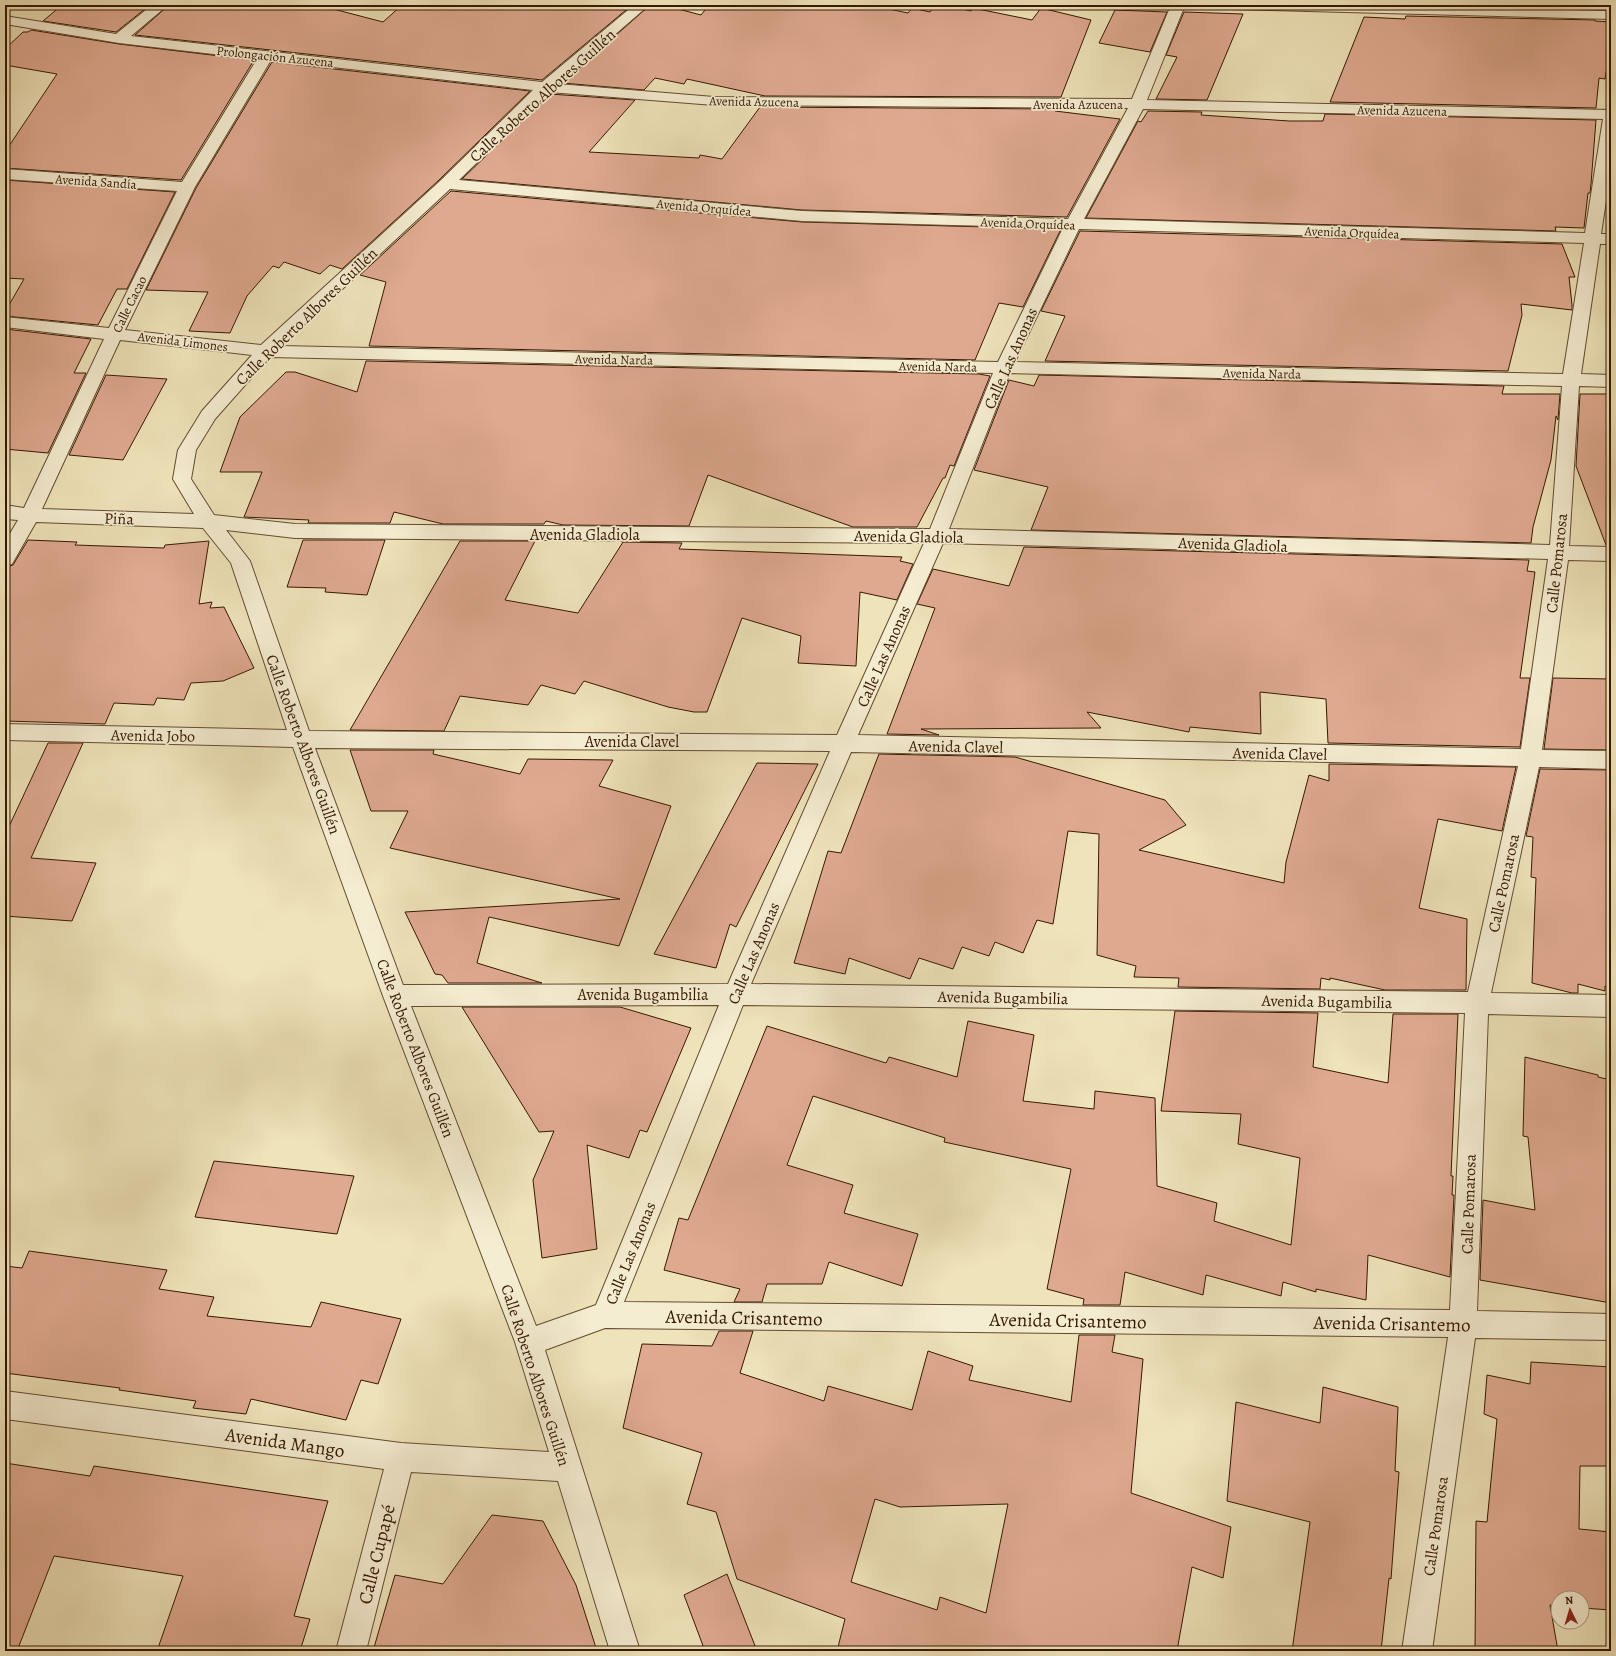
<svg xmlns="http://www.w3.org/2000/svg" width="1616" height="1656" font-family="Alegreya,serif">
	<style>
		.building { fill: #dfa990; stroke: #361801; fill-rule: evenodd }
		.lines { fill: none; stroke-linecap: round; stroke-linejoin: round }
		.street-casing { stroke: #644b2f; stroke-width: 2 }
		.street { fill: #f5edd2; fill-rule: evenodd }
		.labels { text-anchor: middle; stroke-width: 3.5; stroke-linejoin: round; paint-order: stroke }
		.far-street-label { font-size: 13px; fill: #361801; stroke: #f5edd2 }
		.street-label { font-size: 16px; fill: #361801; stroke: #f5edd2 }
		.near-street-label { font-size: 19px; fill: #361801; stroke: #f5edd2 }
	</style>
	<rect width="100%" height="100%" fill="#efe3ba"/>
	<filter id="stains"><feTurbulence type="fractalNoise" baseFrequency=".005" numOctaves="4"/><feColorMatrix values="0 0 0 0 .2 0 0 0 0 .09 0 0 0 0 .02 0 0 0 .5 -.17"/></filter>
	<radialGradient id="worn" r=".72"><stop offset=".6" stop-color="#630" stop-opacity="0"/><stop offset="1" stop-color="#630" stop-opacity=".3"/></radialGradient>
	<path class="building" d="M62 5H150L116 32 43 21Z
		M169 5H318L383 22 402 5H632L542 80 135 35Z
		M650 5H663L701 15 709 5H870L908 13 912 8 930 12 935 5H944L971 11 973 8 1032 20 1041 8 1091 20 1061 97 765 96 687 79 684 84 655 78 644 90 562 83Z
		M1446 5H1599L1598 9Z
		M1115 10 1167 12 1150 52 1099 43Z
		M1184 12 1243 14 1207 100 1156 99 1177 57 1166 55Z
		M1406 16 1595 20V21L1611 22V44L1605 79 1599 78 1596 108 1330 102 1364 17 1405 19Z
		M31 30 119 44 254 60 181 180 5 168V152L57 74 5 65V49L23 32H28Z
		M272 62 530 91 439 180 342 269 330 265 320 274 284 262 279 268 273 266 247 296 230 333 189 331 208 292 146 290 196 188Z
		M550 94 635 100 589 152 699 158 700 155 722 159 760 107 1056 109 1055 111 1120 119 1067 217 802 210 462 179Z
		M1148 111 1202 112 1201 115 1289 121H1323L1325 114 1596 120 1591 184 1590 193H1588L1584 228 1555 227 1556 231 1086 218 1138 121 1141 122Z
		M5 180 175 192 127 289H117L98 325 5 316V312L24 279 5 278Z
		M451 191 802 222 1061 229 1023 307 999 303 975 360 369 346 386 282 360 275Z
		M1080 231 1562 244 1575 277H1569L1572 305V310L1521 304 1522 315 1508 371 1045 361 1065 316 1041 311Z
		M5 329 91 339 74 373H86L48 453 5 449Z
		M366 361 979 374 990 376 954 466 950 465 945 478H943L917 527H853L708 475 689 526 563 525 546 521 544 524H443L394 512 390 523H308L309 520 244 517 262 472H220L240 417 286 372H295L357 392Z
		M106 375 167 379 123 460 69 455Z
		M1039 375 1504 386 1502 394H1560L1558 420 1556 416 1551 460 1533 527 1531 543 1031 530 1048 487 974 470 1009 380 1034 386Z
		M1580 394H1611V546L1606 545 1576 466Z
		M28 540 77 542 75 545 164 548 165 545 209 541 199 604 212 602 210 608 224 607 254 668 223 681 191 683 184 700 157 698 154 705 114 703 105 724 5 721V567L13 565Z
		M303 540H385L367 595 325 592 326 588 287 587Z
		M460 541H535L505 600 578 613 623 542 682 543 679 549 902 557 900 561 913 564 897 600 860 592 856 666 798 663 801 636 742 618 707 712H694L668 707 584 681 575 694 541 685 528 705 460 696 444 731 350 730Z
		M1024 547 1529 560 1527 571 1535 572 1520 678H1530L1520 747 1328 743 1326 699 1260 692 1261 734 1190 727 1189 732 1087 712 1101 728 921 729 939 735 887 734 935 608 917 604 933 569 1009 586Z
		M1553 678 1611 679V750L1544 749Z
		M48 743H83L31 858 96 863 72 921 5 916V835Z
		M350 750H434L433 754 520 774 528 759 613 760 599 786 671 806 619 946 489 917 477 963 542 983H448L442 975 435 974 405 912 620 899 390 848 408 811H371Z
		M879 754 1015 757 1165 800 1186 825 1139 850 1284 883 1286 862 1309 775 1329 781V764L1516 767 1502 831 1438 819 1419 908 1467 919 1466 990H1385L1330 978V980L1321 978 1320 989 1178 987 1179 978 1134 977 1136 966 1097 955 1099 834 1068 831 1053 924 1037 920 1023 953 995 942 989 956 962 947 953 969 919 958 910 979 849 958 845 974 794 963 828 851 841 853Z
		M757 763 818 764 736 927 730 924 716 968 654 954Z
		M1540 769 1611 770V988L1605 986V991L1578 984V993H1572L1532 983 1536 878 1531 877 1533 837 1526 836Z
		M462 1007H620L691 1028 647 1132 640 1130 629 1158 587 1145 597 1249 542 1258 533 1180 554 1131 539 1132Z
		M1175 1011 1318 1013 1313 1067 1388 1083 1393 1014H1458L1451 1176H1453L1452 1195H1454L1450 1277 1368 1255 1366 1300 1316 1289V1292L1283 1282 1281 1296 1206 1275 1203 1295 1125 1272 1120 1305H1083L1084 1299 1047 1289 1071 1169 944 1142 945 1138 813 1096 787 1165 853 1185 844 1213 918 1234 902 1286 829 1262 822 1284H767L762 1302H734L740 1289 664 1270 679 1218 688 1220 767 1026 886 1063 889 1057 957 1077 968 1021 1034 1035 1023 1101 1094 1109 1095 1091 1155 1098 1157 1186 1217 1203 1214 1221 1291 1245 1300 1158 1238 1144 1241 1114 1161 1111Z
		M1525 1057 1598 1075V1077L1611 1080V1303L1480 1280 1483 1200 1535 1210 1528 1137 1523 1136Z
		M214 1161 354 1176 337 1234 195 1217Z
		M29 1251 167 1270 159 1289 214 1297 207 1316 311 1327 321 1302 401 1319 378 1384 361 1380 346 1420 251 1399 246 1414 193 1408 196 1401 119 1390 120 1388 5 1373V1266L22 1268Z
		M719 1331H753L740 1373 824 1401 828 1386 912 1410 928 1351 973 1366 969 1380 1071 1402 1079 1335H1115L1112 1352 1143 1359 1131 1493 1231 1527 1223 1578 1192 1567 1177 1651H837L845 1619 737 1579 716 1512 687 1504 702 1453 623 1428 642 1344 712 1346ZM875 1499 900 1507 1008 1504 986 1613 940 1597 937 1610 851 1582Z
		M1531 1362 1611 1367V1466H1580L1579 1529 1611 1532V1610L1582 1608V1598H1558V1606L1550 1605 1558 1651H1475L1476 1521 1487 1522 1497 1419 1484 1414 1487 1375 1530 1384Z
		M1323 1387 1398 1407 1395 1471 1399 1472 1391 1579 1389 1578 1381 1651H1292L1310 1522 1227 1501 1236 1402 1320 1423Z
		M5 1463 90 1476 94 1466 328 1501 294 1616 310 1619 300 1651H157L183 1576 54 1556 17 1651H5Z
		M492 1515 543 1521 576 1585 597 1651H373L395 1575 443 1584Z
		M727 1574 757 1651H705L684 1595Z"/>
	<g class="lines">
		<defs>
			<path id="street" d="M152 5H168L131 36 542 82 634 5H649L558 84 714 97 1132 99 1171 5H1185L1147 100 1611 110V167L1601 234H1611V244H1600L1581 374 1611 375V387L1579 386 1569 546 1611 547V561L1568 560 1542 750 1611 751V769L1539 767 1491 993 1611 995V1017L1488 1014 1477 1311 1611 1314V1340L1475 1338 1432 1651H1402L1448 1337 605 1328 545 1350 640 1651H610L558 1481 411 1472 366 1651H336L384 1469 5 1419V1391L401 1443 549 1452 515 1342 383 996 293 747 5 740V724L287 730 231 563 203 528 36 522 12 564 5 566V542L18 520 5 519V505L24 508 104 339 5 327V317L109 328 177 191 5 179V169L182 182 257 59 119 43 5 24V16L116 34ZM271 60 533 90 440 181 261 345 125 330 195 187ZM549 92 714 105 1128 108 1068 219 802 211 459 180ZM1143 109 1603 119 1585 233 1084 219ZM450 189 802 221 1063 228 998 362 281 346ZM1079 229 1584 243 1563 374 1015 362ZM120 340 252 355 202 411 178 450 173 479 194 514 42 509ZM270 357 993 373 930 529 295 524 214 515 191 479 196 450 215 419ZM1010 373 1562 386 1550 545 949 529ZM226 530 295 538 924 543 837 735 309 731 250 561ZM943 543 1548 559 1521 749 858 735ZM315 748 830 751 728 984 403 985ZM851 752 1518 766 1468 992 751 984ZM719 1005 596 1305 536 1326 411 1006ZM743 1005 1465 1013 1450 1310 624 1302Z
				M1225 5H1391L1611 11V19L1232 9 1227 8Z"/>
		</defs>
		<use href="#street" class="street-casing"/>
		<use href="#street" class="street"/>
	</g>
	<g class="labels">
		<g class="far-street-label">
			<text transform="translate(275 56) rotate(6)" y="5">Prolongación Azucena</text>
			<text transform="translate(754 101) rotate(1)" y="5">Avenida Azucena</text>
			<text x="1078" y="109">Avenida Azucena</text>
			<text transform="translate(1402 110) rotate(1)" y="5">Avenida Azucena</text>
			<text transform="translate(96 181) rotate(4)" y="5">Avenida Sandía</text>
			<text transform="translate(704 207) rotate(5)" y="5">Avenida Orquídea</text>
			<text transform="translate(1028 223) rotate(2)" y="5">Avenida Orquídea</text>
			<text transform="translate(1352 232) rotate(2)" y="5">Avenida Orquídea</text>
			<text transform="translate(129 304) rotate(-64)" y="5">Calle Cacao</text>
			<text transform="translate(183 341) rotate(7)" y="5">Avenida Limones</text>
			<text transform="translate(614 359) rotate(1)" y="5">Avenida Narda</text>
			<text transform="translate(938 366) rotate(1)" y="5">Avenida Narda</text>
			<text transform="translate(1262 373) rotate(1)" y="5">Avenida Narda</text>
		</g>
		<g class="street-label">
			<text transform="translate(542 95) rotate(-42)" y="6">Calle Roberto Albores Guillén</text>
			<text transform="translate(306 316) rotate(-44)" y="6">Calle Roberto Albores Guillén</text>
			<text transform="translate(1010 358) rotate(-66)" y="6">Calle Las Anonas</text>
			<text transform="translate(119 518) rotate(2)" y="6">Piña</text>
			<text x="585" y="540">Avenida Gladiola</text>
			<text transform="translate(909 536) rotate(1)" y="6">Avenida Gladiola</text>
			<text transform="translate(1233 544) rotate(2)" y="6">Avenida Gladiola</text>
			<text transform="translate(1556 563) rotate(-84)" y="6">Calle Pomarosa</text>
			<text transform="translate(883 656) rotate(-66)" y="6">Calle Las Anonas</text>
			<text transform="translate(153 735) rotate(1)" y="6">Avenida Jobo</text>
			<text x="632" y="747">Avenida Clavel</text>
			<text transform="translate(304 744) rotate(70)" y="6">Calle Roberto Albores Guillén</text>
			<text transform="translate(956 746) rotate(1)" y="6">Avenida Clavel</text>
			<text transform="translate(1280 753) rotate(1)" y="6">Avenida Clavel</text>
			<text transform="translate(1503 883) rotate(-78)" y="6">Calle Pomarosa</text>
			<text transform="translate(753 953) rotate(-67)" y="6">Calle Las Anonas</text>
			<text x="643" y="1000">Avenida Bugambilia</text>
			<text transform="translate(1003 997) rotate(1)" y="6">Avenida Bugambilia</text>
			<text transform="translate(1327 1001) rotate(1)" y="6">Avenida Bugambilia</text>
			<text transform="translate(416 1048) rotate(69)" y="6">Calle Roberto Albores Guillén</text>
			<text transform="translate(1468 1204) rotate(-88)" y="6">Calle Pomarosa</text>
			<text transform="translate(630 1253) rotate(-68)" y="6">Calle Las Anonas</text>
			<text transform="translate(536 1375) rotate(72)" y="6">Calle Roberto Albores Guillén</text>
			<text transform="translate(1435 1526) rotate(-82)" y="6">Calle Pomarosa</text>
		</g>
		<g class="near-street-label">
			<text transform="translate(744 1317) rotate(1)" y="7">Avenida Crisantemo</text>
			<text transform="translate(1068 1320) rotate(1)" y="7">Avenida Crisantemo</text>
			<text transform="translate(1392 1323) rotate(1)" y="7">Avenida Crisantemo</text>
			<text transform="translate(285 1442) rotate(8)" y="7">Avenida Mango</text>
			<text transform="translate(376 1554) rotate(-76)" y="7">Calle Cupapé</text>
		</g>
	</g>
	<rect width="1616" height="1656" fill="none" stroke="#efe3ba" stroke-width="20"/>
	<rect x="6" y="6" width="1604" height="1644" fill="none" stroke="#361801" stroke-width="2"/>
	<rect x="10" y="10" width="1596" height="1636" fill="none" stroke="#361801"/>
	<g transform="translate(1570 1610) rotate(355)"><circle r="19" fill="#f5edd2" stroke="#a9987e"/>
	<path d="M0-3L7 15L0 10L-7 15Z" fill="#8f2418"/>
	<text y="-6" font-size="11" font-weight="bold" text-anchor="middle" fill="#361801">N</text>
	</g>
	<rect width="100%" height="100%" filter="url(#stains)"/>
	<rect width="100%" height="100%" fill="url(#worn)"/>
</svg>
